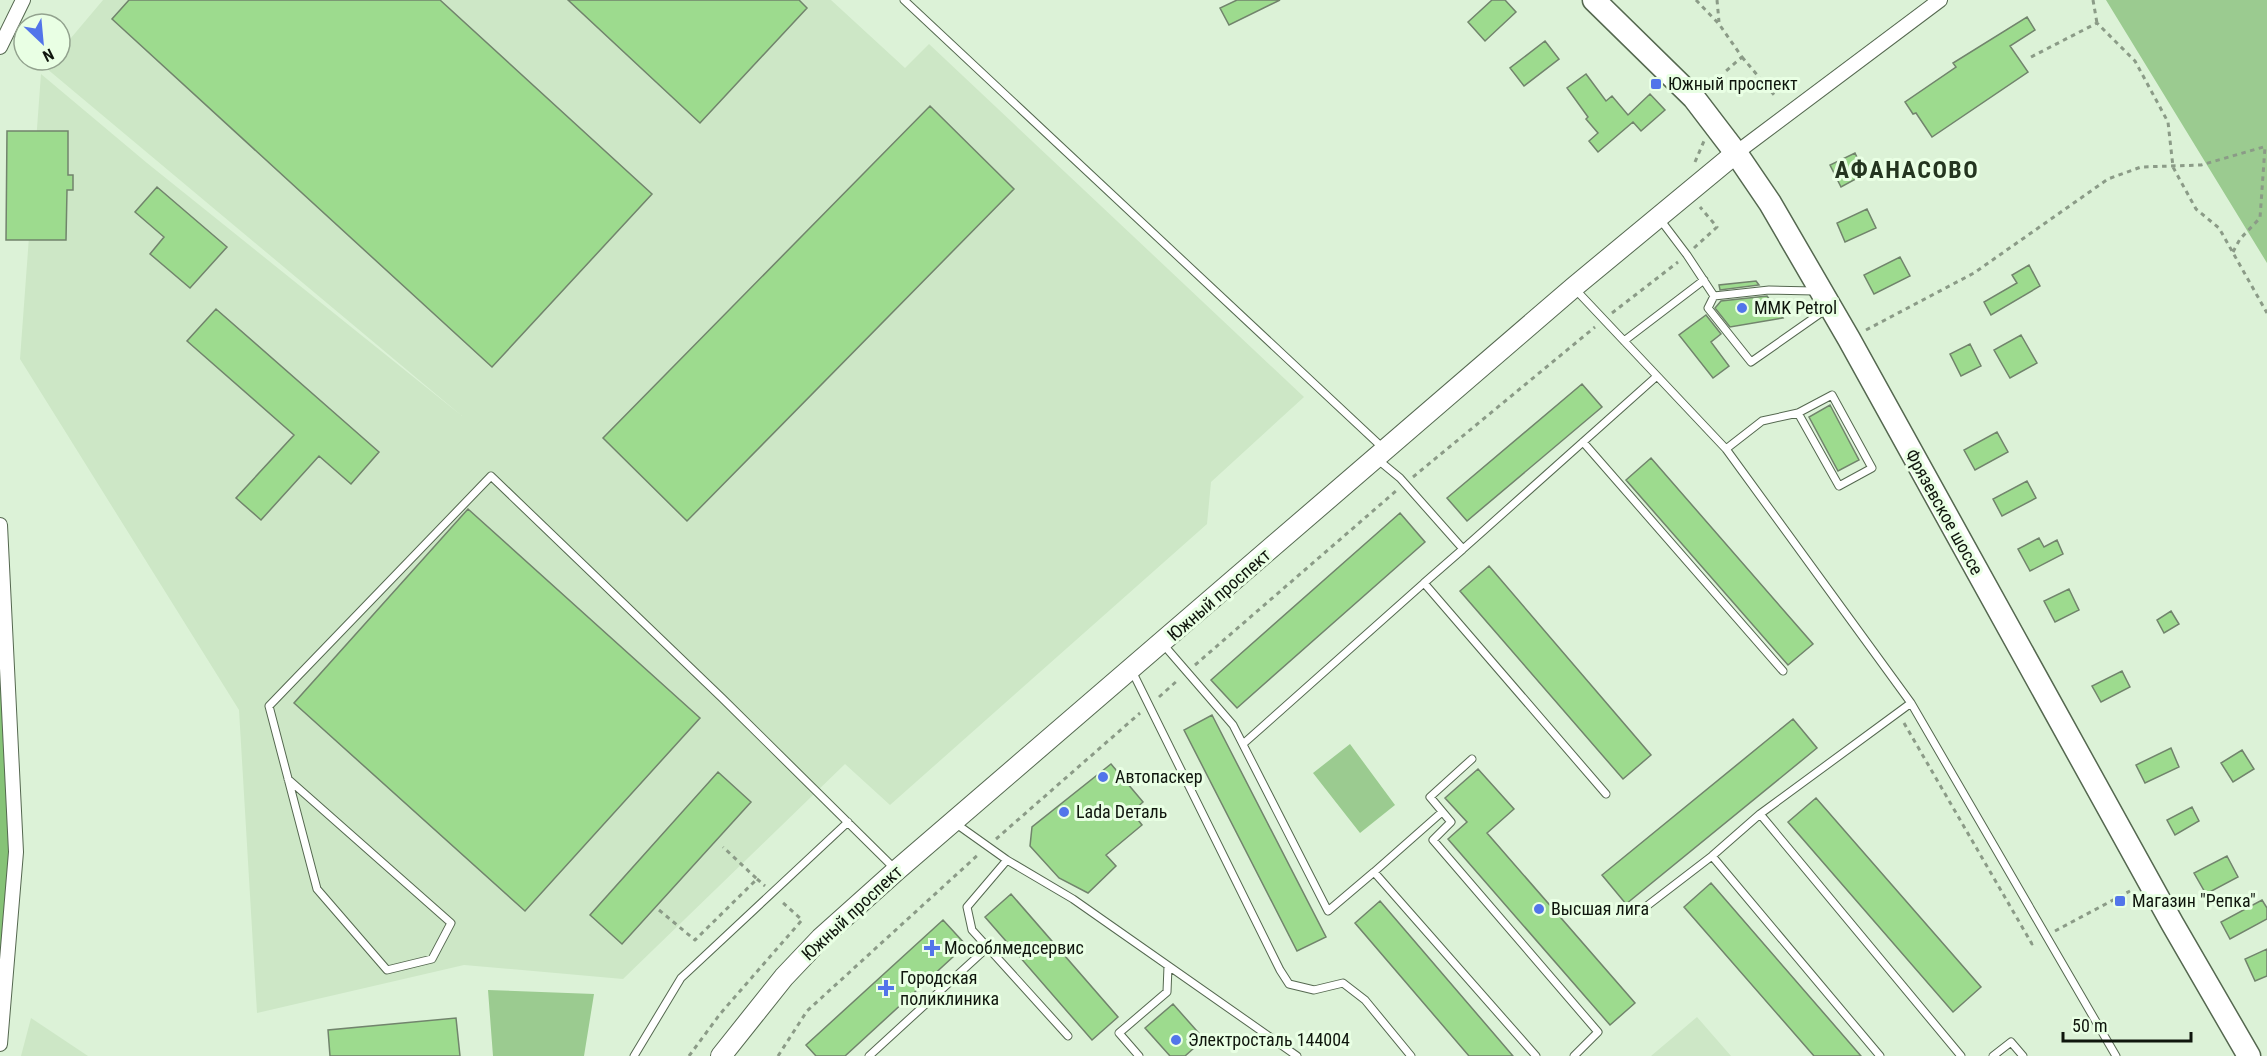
<svg xmlns="http://www.w3.org/2000/svg" width="2267" height="1056" font-family="'Roboto Condensed',sans-serif">
	<style>
		.built { fill: #cde7c6 }
		.green { fill: #9bcb90 }
		.forest { fill: #86c377 }
		.building { fill: #9ddb8e; stroke: #71846c; stroke-width: 1.5 }
		.lines { fill: none; stroke-linecap: round; stroke-linejoin: round }
		.service-casing { stroke: #556850; stroke-width: 9 }
		.minor-casing { stroke: #556850; stroke-width: 16 }
		.secondary-casing { stroke: #556850; stroke-width: 22 }
		.trunk-casing { stroke: #556850; stroke-width: 25 }
		.path { stroke: #8b9b87; stroke-width: 3; stroke-dasharray: 4.5 4.5; stroke-linecap: butt }
		.service { stroke: #fff; stroke-width: 7 }
		.minor { stroke: #fff; stroke-width: 14 }
		.secondary { stroke: #fff; stroke-width: 20 }
		.trunk { stroke: #fff; stroke-width: 22 }
		.poi-dot { fill: #5275ea; stroke: #e9ffe4; stroke-width: 2 }
		.labels { text-anchor: middle; stroke-width: 6; stroke-linejoin: round; paint-order: stroke }
		.poi-label { font-size: 18px; fill: #0f160d; stroke: #e9ffe4; text-anchor: start }
		.street-label { font-size: 18px; fill: #0f160d; stroke: #e9ffe4 }
		.district-label { font-size: 24px; font-weight: bold; letter-spacing: 1.5px; fill: #243520; stroke: #e9ffe4 }
	</style>
	<rect width="100%" height="100%" fill="#dcf2d7"/>
	<path class="built" d="M103 0H831L905 68 929 44 1304 397 1211 482 1207 524 890 805 845 764 623 979 464 965 257 1013 239 710 20 359 41 74 147 163 462 416 46 68 53 60H60V51Z
		M1697 1017 1731 1056H1651Z
		M31 1018 88 1056H21Z"/>
	<path class="green" d="M2106 0H2267V263Z
		M1350 744 1395 805 1360 833 1313 773Z
		M488 990 594 994 584 1056H493Z"/>
	<path class="forest" d="M0 601 16 852 0 1044Z"/>
	<path class="building" d="M129 0H440L652 194 492 367 112 19Z
		M568 0H799L807 8 700 123Z
		M1237 0H1280L1229 25 1220 8Z
		M1492 0H1505L1516 12 1485 41 1468 22Z
		M2027 17 2035 30 2010 46 2028 72 1932 137 1916 113 1913 114 1905 102 1956 67 1953 63Z
		M1545 41 1559 59 1524 86 1510 68Z
		M1586 74 1606 101 1612 96 1628 115 1650 94 1665 110 1641 131 1633 122 1598 152 1589 141 1598 133 1586 119 1588 117 1567 88Z
		M930 106 1014 189 687 521 603 438Z
		M7 131H68V175H73V190H67L66 240H6Z
		M1855 153 1865 174 1841 187 1830 165Z
		M157 187 227 247 190 288 150 254 164 237 135 212Z
		M1867 209 1876 228 1845 242 1837 223Z
		M1900 257 1910 276 1874 294 1864 275Z
		M2029 265 2040 286 1991 315 1984 302 2017 283 2012 275Z
		M1756 281 1759 285 1720 290 1719 285Z
		M1767 296 1783 318 1730 327 1715 308 1721 301Z
		M216 309 379 452 351 484 319 456 261 520 236 498 294 435 187 341Z
		M1706 315 1721 334 1711 342 1729 366 1713 378 1679 335Z
		M2021 335 2037 363 2010 378 1994 350Z
		M1970 344 1981 366 1961 376 1950 354Z
		M1582 384 1602 407 1467 521 1447 498Z
		M1830 405 1859 460 1838 471 1809 417Z
		M1997 432 2008 452 1975 470 1964 450Z
		M1651 458 1813 644 1788 665 1626 480Z
		M2027 481 2036 498 2002 516 1993 499Z
		M468 509 700 718 525 911 294 703Z
		M1400 513 1425 542 1237 708 1211 680Z
		M2039 538 2044 547 2057 540 2063 554 2030 571 2018 549Z
		M1489 566 1651 755 1623 779 1460 591Z
		M2069 589 2079 610 2055 622 2044 601Z
		M2171 611 2179 624 2164 633 2157 620Z
		M2122 671 2130 687 2101 702 2092 686Z
		M1212 715 1326 937 1297 951 1184 730Z
		M1793 719 1817 748 1626 904 1602 875Z
		M2171 748 2179 767 2145 783 2136 765Z
		M2242 750 2254 769 2233 782 2221 763Z
		M1111 764 1143 802 1132 812 1142 825 1106 855 1116 866 1088 893 1059 878 1030 846 1032 827Z
		M1478 769 1514 809 1487 833 1635 1003 1610 1025 1448 839 1467 822 1445 798Z
		M718 772 751 802 622 944 590 915Z
		M1816 798 1981 987 1953 1012 1788 822Z
		M2192 807 2199 821 2175 835 2167 820Z
		M2227 856 2238 877 2206 894 2194 873Z
		M1711 883 1861 1056H1814L1684 907Z
		M1011 894 1118 1017 1092 1040 985 917Z
		M2262 900 2267 908V919L2230 939 2221 922Z
		M1380 901 1513 1056H1469L1355 923Z
		M943 920 966 945 845 1056H816L806 1045Z
		M2267 949V976L2255 981 2245 959Z
		M1173 1004 1204 1039 1185 1056H1170L1145 1028Z
		M456 1018 460 1056H330L328 1030Z"/>
	<g class="lines">
		<defs>
			<path id="service" d="M904 0 1384 449
				M1659 218 1687 255 1714 296 1769 290 1815 291
				M1575 289 1726 449 1911 703 2116 1056
				M1714 296 1708 308 1751 362 1828 308
				M1624 341 1704 280
				M1583 442 1783 671
				M1726 449 1762 421 1798 413 1832 395 1872 468 1839 486 1798 413
				M1377 459 1400 478 1463 549 1424 583 1606 794
				M1463 549 1657 376
				M1162 643 1233 725 1328 911 1374 872 1536 1056
				M1132 671 1280 970 1289 984 1314 990 1343 983 1365 1000 1411 1056
				M1243 744 1424 583
				M1472 759 1430 797 1451 822 1433 840 1598 1032 1574 1056
				M288 779 451 923 432 959 387 970 317 889 269 706 491 476 722 698 895 869
				M1760 814 1961 1056
				M955 823 1007 860 1073 899 1297 1056
				M1712 856 1880 1056
				M1007 860 967 907 972 930 1068 1036
				M1374 872 1442 812
				M1639 912 1712 856 1760 814 1911 703
				M634 1056 681 978 848 822
				M869 1056 988 947
				M1139 1056 1119 1033 1167 992 1168 966
				M1993 1056 2011 1042 2023 1056"/>
			<path id="minor" d="M0 47 23 0
				M1736 153 1940 0
				M0 525 16 852 0 1044"/>
			<path id="secondary" d="M721 1056 784 977 821 938 897 870 1574 287 1736 153"/>
			<path id="trunk" d="M1594 0 1694 98 1736 153 1770 203 1849 339 2172 923 2249 1056"/>
		</defs>
		<use href="#service" class="service-casing"/>
		<use href="#minor" class="minor-casing"/>
		<use href="#secondary" class="secondary-casing"/>
		<use href="#trunk" class="trunk-casing"/>
		<path class="path" d="M1696 0 1719 24 1742 57 1726 71
			M1717 0 1719 22
			M2093 0 2097 23
			M1742 57 1775 96
			M2031 57 2097 23 2135 61 2168 122 2173 167 2180 180 2196 209 2219 228 2267 313
			M1695 162 1704 141
			M1694 248 1717 227 1700 207
			M2233 252 2240 239 2260 218 2265 147
			M1612 313 1678 262
			M1866 330 1974 273 2108 179 2141 167 2201 165 2267 146
			M1413 477 1595 327
			M1195 665 1396 491
			M1159 697 1178 680
			M1904 723 2032 944 2036 942
			M996 839 1140 713
			M757 879 765 886
			M659 910 695 940 757 879 723 847
			M2055 931 2130 891
			M689 1056 720 1014 802 920 780 900
			M778 1056 807 1011 980 853"/>
		<use href="#service" class="service"/>
		<use href="#minor" class="minor"/>
		<use href="#secondary" class="secondary"/>
		<use href="#trunk" class="trunk"/>
	</g>
	<g class="poi-dot">
		<rect x="1650" y="78" width="12" height="12" rx="3"/>
		<circle cx="1742" cy="308" r="6"/>
		<circle cx="1103" cy="777" r="6"/>
		<circle cx="1064" cy="812" r="6"/>
		<rect x="2114" y="895" width="12" height="12" rx="3"/>
		<circle cx="1539" cy="909" r="6"/>
		<path d="M929 939h6v6h6v6h-6v6h-6v-6h-6v-6h6z"/>
		<path d="M883 979h6v6h6v6h-6v6h-6v-6h-6v-6h6z"/>
		<circle cx="1176" cy="1040" r="6"/>
	</g>
	<g class="labels">
		<g class="poi-label">
			<text x="1668" y="90">Южный проспект</text>
			<text x="1754" y="314">MMK Petrol</text>
			<text x="1115" y="783">Автопаскер</text>
			<text x="1076" y="818">Lada Dеталь</text>
			<text x="2132" y="907">Магазин "Репка"</text>
			<text x="1551" y="915">Высшая лига</text>
			<text x="944" y="954">Мособлмедсервис</text>
			<text x="900" y="984">Городская<tspan x="900" dy="21">поликлиника</tspan></text>
			<text x="1188" y="1046">Электросталь 144004</text>
		</g>
		<g class="street-label">
			<text transform="translate(1944 512) rotate(61)" y="6">Фрязевское шоссе</text>
			<text transform="translate(1219 595) rotate(-41)" y="6">Южный проспект</text>
			<text transform="translate(852 913) rotate(-43)" y="6">Южный проспект</text>
		</g>
		<g class="district-label">
			<text x="1907" y="178">АФАНАСОВО</text>
		</g>
	</g>
	<g transform="translate(42 42) rotate(154)"><circle r="28" fill="#e9ffe4" stroke="#92a28e" stroke-width="1.5"/>
	<path d="M0-4.5L10 22L0 15L-10 22Z" fill="#5275ea"/>
	<text y="-9" font-size="16" font-weight="bold" text-anchor="middle" fill="#0f160d">N</text>
	</g>
	<path d="M2063 1032v9h128v-9" fill="none" stroke="#0f160d" stroke-width="3"/>
	<text x="2072" y="1032" font-size="18" fill="#0f160d" stroke="#e9ffe4" stroke-width="4.5" paint-order="stroke">50 m</text>
</svg>
